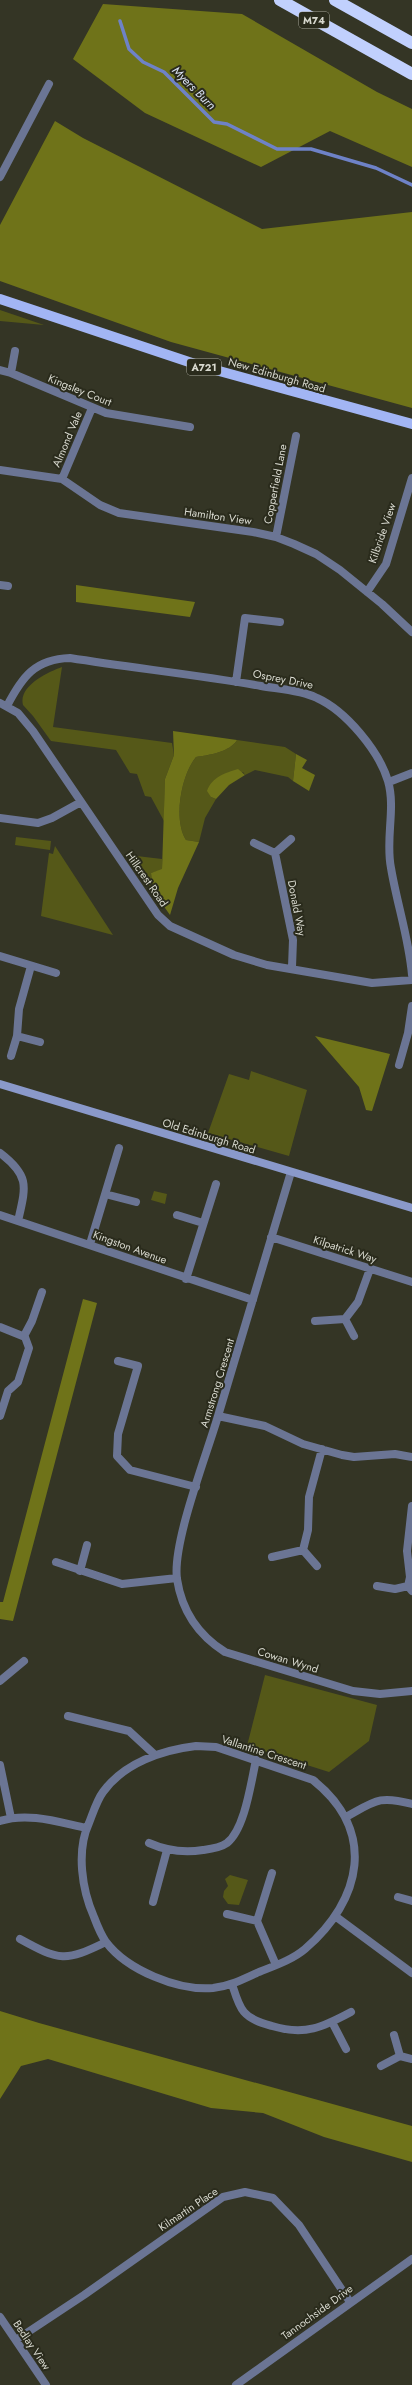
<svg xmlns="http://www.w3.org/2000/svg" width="412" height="2385" font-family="Jost,sans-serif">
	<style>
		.green { fill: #555818 }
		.forest { fill: #6f7319 }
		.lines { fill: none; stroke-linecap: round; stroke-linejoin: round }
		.stream { stroke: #6e82c7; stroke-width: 3.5 }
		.minor { stroke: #6b7594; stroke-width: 8 }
		.tertiary { stroke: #6b7594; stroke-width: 8 }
		.secondary { stroke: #8a99ca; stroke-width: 8 }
		.primary { stroke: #a2b5f4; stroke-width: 10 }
		.motorway { stroke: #c1d0fd; stroke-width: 12 }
		.labels { text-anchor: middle; stroke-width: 4; stroke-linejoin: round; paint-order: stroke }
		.shield { fill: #2a2b1c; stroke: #a4a599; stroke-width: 1 }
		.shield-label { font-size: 10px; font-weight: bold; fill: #d8d9cf }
		.street-label { font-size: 11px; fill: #d8d9cf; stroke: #2a2b1c }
		.water-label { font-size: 12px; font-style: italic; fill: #dbe2f5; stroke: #2a2b1c }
	</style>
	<rect width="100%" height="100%" fill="#343525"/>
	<path class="green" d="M0 310 44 325 0 321Z
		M62 667 53 727 172 743 174 755 165 779 164 821 151 797 145 796 137 774 130 773 116 750 51 741 33 716 23 705C18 686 48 672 62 667Z
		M237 740 285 747 296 754 293 781 288 777 255 770 245 775 243 772 211 797 216 799 205 818 199 842 186 840C173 820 181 775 196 757 209 755 230 752 237 740Z
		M16 837 51 841 50 850 15 845Z
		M55 846 113 935 41 916 49 853 53 854Z
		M128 855 162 859V870L151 873 153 891Z
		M251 1071 307 1090 289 1156 208 1133 229 1074 249 1080Z
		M154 1191 167 1194 165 1204 151 1200Z
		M265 1675 377 1705 369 1741 329 1772 247 1746Z
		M230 1875 248 1880 239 1905 228 1904 223 1897 224 1891 228 1886 225 1879Z"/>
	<path class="forest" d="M103 4 242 14 377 92 412 109V167L330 131 261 167 145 113 73 59Z
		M55 121 83 138 262 229 412 212V408L171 342 0 281V225Z
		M76 585 195 602 190 617 76 602Z
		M173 731 237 740C230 752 209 755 196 757 181 775 173 820 186 840L199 842 178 888 170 915 153 891 151 873 162 869 165 779 174 755Z
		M296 754 307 760 302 768 315 775 309 791 293 781Z
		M238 769 245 775 229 785 216 799 211 797 207 791C212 777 225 773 238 769Z
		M315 1036 390 1054 372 1111 366 1110 359 1087Z
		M83 1299 97 1303 13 1621 0 1619V1602H3Z
		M0 2011 39 2023 412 2126V2162L324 2137 263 2113 211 2108 48 2059 21 2066 0 2099Z"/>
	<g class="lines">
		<path class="stream" d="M120 21 129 49 143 62 164 72 214 122 227 124 277 149H311L376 168 412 185"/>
		<path class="minor" d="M0 177 49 84
			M0 370 11 373 106 413 190 427
			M11 373 15 351
			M0 470 62 479 100 505 119 513 253 532 276 537 294 544 316 554 340 570 382 604 412 632
			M62 479 92 408
			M276 537 296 436
			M0 585 8 586
			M367 592 386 564 412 478
			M236 682 245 618 280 622
			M0 703 18 713 33 731 158 915 170 926 234 955 267 965 372 983 412 980
			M7 706C22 677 35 659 70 658 133 668 198 675 261 686 279 689 301 690 317 698 346 711 379 751 388 781 396 809 385 839 391 868 397 904 409 939 412 975
			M389 782 412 773
			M0 818 38 823 52 818 81 802
			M254 843 275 853 291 839
			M275 853 293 940 292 967
			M0 956 56 973
			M17 1036 40 1042
			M11 1056 17 1036 19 1009 31 966
			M399 1065 408 1033 412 1006
			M0 1153C30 1176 26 1186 18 1221
			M291 1172C266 1253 243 1335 218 1416 207 1454 172 1543 177 1579 182 1612 198 1635 225 1652L353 1691 380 1694 412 1691
			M105 1194 136 1202
			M0 1215 253 1300
			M177 1215 203 1223
			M271 1237 412 1282
			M90 1244 119 1148
			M186 1279 216 1184
			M345 1319 358 1302 370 1269
			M315 1321 345 1319 354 1336
			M0 1327 25 1337 29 1348 18 1382 8 1391 0 1416
			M24 1336 32 1321 42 1292
			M118 1361 138 1366 118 1434 117 1456 130 1470 196 1487
			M218 1416 265 1426 303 1444 342 1455 354 1457 395 1454 412 1457
			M303 1550 308 1530 309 1497 322 1449
			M272 1557 303 1550 317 1566
			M56 1562 122 1584 177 1578
			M80 1571 87 1545
			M377 1586 395 1589 408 1586 412 1591
			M408 1586 410 1577 407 1551 412 1506
			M0 1681 24 1661
			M68 1716 129 1731 155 1755
			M196 1746 216 1747 313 1780C377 1831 362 1900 305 1949 292 1960 274 1966 259 1972 244 1979 230 1986 213 1988 178 1991 127 1970 106 1942 101 1935 97 1925 94 1917 82 1890 76 1851 89 1823 93 1813 97 1800 103 1792 124 1763 162 1750 196 1746Z
			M0 1765 11 1818
			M346 1817C375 1801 379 1795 412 1804
			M0 1821C28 1812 58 1822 86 1828
			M149 1843C167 1851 184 1853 203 1850 211 1849 220 1848 227 1843 245 1829 251 1782 256 1760
			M272 1873 257 1921 276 1965
			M398 1897 412 1901
			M153 1902 167 1850
			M227 1914 257 1921
			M335 1916 412 1973
			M20 1939C60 1961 65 1962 106 1942
			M232 1984C235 1993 238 2005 244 2012 251 2020 262 2023 272 2026 305 2036 323 2027 351 2012
			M332 2022 346 2049
			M400 2056 412 2059
			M381 2066 400 2056 394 2035
			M0 2317 46 2385
			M16 2340 84 2295 223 2197 245 2192 273 2198 299 2225 350 2302"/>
		<path class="tertiary" d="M236 2385 412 2259"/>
		<path class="secondary" d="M0 1084 412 1208"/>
		<path class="primary" d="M0 299 201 366 412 424"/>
		<path class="motorway" d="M280 0 412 74
			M335 0 412 43"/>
	</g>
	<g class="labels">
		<g class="shield">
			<rect x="299" y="12" width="30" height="16" rx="3"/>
			<rect x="187" y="359" width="34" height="16" rx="3"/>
		</g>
		<g class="shield-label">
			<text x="314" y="24">M74</text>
			<text x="204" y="371">A721</text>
		</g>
		<g class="street-label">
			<text transform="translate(277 375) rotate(16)" y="4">New Edinburgh Road</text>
			<text transform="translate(80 390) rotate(22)" y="4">Kingsley Court</text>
			<text transform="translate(67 439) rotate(-67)" y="4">Almond Vale</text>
			<text transform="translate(275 484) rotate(-79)" y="4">Copperfield Lane</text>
			<text transform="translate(218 516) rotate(8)" y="4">Hamilton View</text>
			<text transform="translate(382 533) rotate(-71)" y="4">Kilbride View</text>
			<text transform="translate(283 679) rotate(11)" y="4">Osprey Drive</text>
			<text transform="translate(147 879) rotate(55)" y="4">Hillcrest Road</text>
			<text transform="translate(297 908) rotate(79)" y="4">Donald Way</text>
			<text transform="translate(209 1136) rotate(17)" y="4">Old Edinburgh Road</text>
			<text transform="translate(130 1247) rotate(20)" y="4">Kingston Avenue</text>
			<text transform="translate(345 1249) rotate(18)" y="4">Kilpatrick Way</text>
			<text transform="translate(217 1383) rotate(-73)" y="4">Armstrong Crescent</text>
			<text transform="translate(288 1660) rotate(17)" y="4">Cowan Wynd</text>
			<text transform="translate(264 1752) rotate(18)" y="4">Vallantine Crescent</text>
			<text transform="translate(188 2209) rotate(-34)" y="4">Kilmartin Place</text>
			<text transform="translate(317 2312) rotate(-36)" y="4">Tannochside Drive</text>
			<text transform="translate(32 2345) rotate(56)" y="4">Bedlay View</text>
		</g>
		<g class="water-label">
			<text transform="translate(194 88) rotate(45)" y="4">Myers Burn</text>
		</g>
	</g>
</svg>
